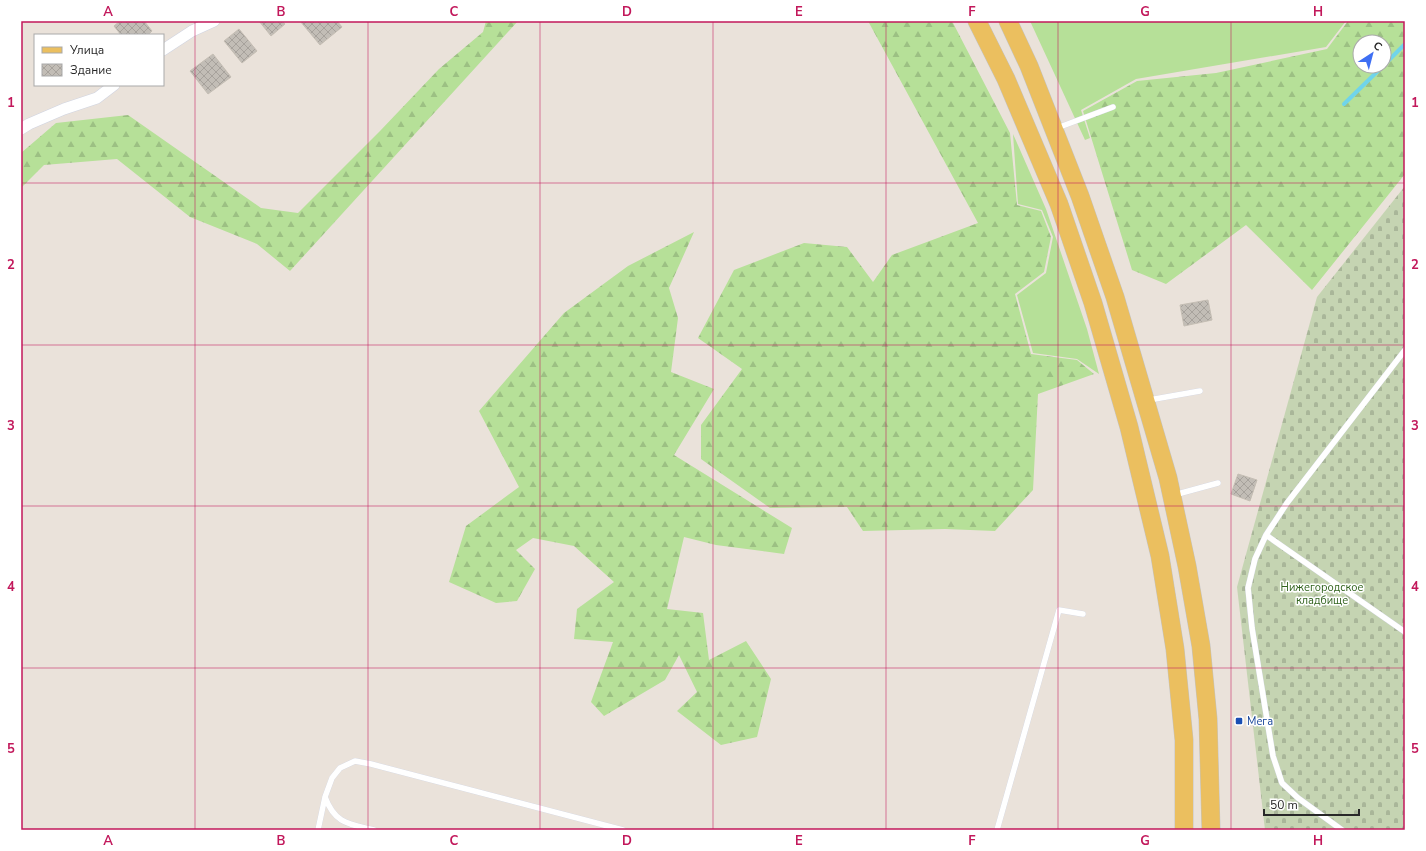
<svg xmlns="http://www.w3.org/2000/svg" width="1426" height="851" font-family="'Nunito Sans',sans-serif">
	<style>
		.grass { fill: #b6e098 }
		.forest { fill: url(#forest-firs); fill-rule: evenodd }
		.cemetery { fill: url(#cemetery-stones) }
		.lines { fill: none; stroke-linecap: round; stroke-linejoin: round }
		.stream { stroke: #70d4ea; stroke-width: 4 }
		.building { fill: url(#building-cross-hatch); stroke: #c5beb4 }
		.lane-casing { stroke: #d0d4e1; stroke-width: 6 }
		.street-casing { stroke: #d0d4e1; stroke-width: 12 }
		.primary-casing { stroke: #c3c3c3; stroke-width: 19 }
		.lane { stroke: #fff; stroke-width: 5.5 }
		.street { stroke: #fff; stroke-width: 11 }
		.primary { stroke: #ebbf5f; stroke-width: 18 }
		.grid { fill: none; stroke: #c2185b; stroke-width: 1; stroke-opacity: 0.55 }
		.transit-dot { fill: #1a4fb4; stroke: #fff; stroke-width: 1.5 }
		.labels { text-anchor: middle; stroke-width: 3; stroke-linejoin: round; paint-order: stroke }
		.park-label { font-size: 11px; fill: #30621c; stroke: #fff }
		.transit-label { font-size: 11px; fill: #164399; stroke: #fff; text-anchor: start }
		.neatline { fill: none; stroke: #c2185b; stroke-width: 1.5 }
		.grid-label { font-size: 13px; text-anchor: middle; font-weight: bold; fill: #c2185b }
	</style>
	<defs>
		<pattern id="forest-firs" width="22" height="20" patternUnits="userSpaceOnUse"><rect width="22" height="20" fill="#b6e098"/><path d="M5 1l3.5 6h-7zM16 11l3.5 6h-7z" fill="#9cc083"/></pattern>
		<pattern id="cemetery-stones" width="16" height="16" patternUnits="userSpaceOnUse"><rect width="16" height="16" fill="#c5d4b2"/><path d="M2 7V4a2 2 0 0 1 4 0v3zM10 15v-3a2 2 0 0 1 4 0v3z" fill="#a9b699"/></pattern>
		<pattern id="building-cross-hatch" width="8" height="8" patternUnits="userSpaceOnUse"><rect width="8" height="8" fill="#c2bdb6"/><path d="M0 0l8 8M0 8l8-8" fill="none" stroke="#a7a29c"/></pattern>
	</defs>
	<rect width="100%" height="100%" fill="#eae2da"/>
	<path class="grass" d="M1030 21H1346L1326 47 1136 79 1081 110 1090 138 1085 140Z
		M1013 134 1046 209 1087 329 1099 374 1077 359 1033 353 1017 295 1046 273 1053 237 1042 210 1018 204Z"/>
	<path class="forest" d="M486 21H518L290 271 257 244 190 217 117 159 44 165 21 188V153L56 123 128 115 261 208 298 213 380 131 439 69 483 32Z
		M868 21H952L1010 133 1017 205 1041 211 1051 237 1044 272 1015 294 1031 354 1077 360 1094 374 1038 394 1033 490 995 531 945 529 863 531 847 507 770 508 701 459V425L742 369 698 338 734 270 804 243 847 247 873 282 892 255 978 223Z
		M1348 21H1405V174L1312 290 1246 225 1166 284 1132 270 1083 111 1137 81 1216 73 1327 49ZM1360 42H1384V66H1360Z
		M694 232 669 288 678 318 671 372 714 389 674 455 792 528 784 554 716 545 684 537 667 609 703 613 709 660 746 641 771 679 757 737 721 745 677 711 697 692 679 655 665 680 604 716 591 702 613 642 574 639 577 609 614 582 574 546 533 538 516 550 535 569 517 601 496 603 449 582 466 526 519 487 479 411 564 313 628 266Z"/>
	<path class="cemetery" d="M1405 186V830H1265L1237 587 1317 297Z"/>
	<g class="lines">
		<path class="stream" d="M1384 65 1405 44
			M1344 104 1383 66"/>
	</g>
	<path class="building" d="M120 21H144L152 31 148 35H121L114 26Z
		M259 21H282L285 24 271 36Z
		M300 21H337L342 27 320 45Z
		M239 29 257 51 242 63 224 41Z
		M213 54 231 77 208 94 190 71Z
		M1208 300 1212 320 1184 326 1180 305Z
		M1238 474 1257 480 1250 501 1231 494Z"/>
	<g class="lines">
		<defs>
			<path id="lane" d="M1057 128 1113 107
				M1149 400 1200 391
				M1174 495 1218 483
				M1266 535 1405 632
				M325 797C335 824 349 824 374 830
				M318 830 325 797 332 778 340 768 355 761 371 764 623 830
				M997 830 1059 610 1083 614
				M1342 830 1298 798 1282 783 1273 756 1252 628 1248 588 1255 559 1266 535 1287 503 1405 350"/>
			<path id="street" d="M163 50 192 31 214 21
				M21 129 29 124 64 109 97 98 114 85"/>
			<path id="primary" d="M977 21 1006 79 1059 204 1093 303 1129 427 1160 556 1175 649 1184 740V830
				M1008 21 1029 66 1080 196 1115 297 1168 478 1187 566 1201 646 1208 719 1211 830"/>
		</defs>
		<use href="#lane" class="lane-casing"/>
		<use href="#street" class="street-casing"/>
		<use href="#primary" class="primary-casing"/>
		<use href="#lane" class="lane"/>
		<use href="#street" class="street"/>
		<use href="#primary" class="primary"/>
	</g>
	<path class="grid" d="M195 21V830M368 21V830M540 21V830M713 21V830M886 21V830M1058 21V830M1231 21V830M21 183H1405M21 345H1405M21 506H1405M21 668H1405"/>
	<rect class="transit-dot" x="1235" y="717" width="8" height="8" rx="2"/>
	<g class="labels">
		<g class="park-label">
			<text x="1322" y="591">Нижегородское<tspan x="1322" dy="13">кладбище</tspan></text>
		</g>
		<g class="transit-label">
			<text x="1247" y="725">Мега</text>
		</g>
	</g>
	<rect width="1426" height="851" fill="none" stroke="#ffffff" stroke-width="44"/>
	<rect x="34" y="34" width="130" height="52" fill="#ffffff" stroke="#a9a9a9"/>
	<rect x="42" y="47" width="20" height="6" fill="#ebbf5f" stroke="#a9a9a9"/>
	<text x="70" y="54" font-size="12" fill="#282828">Улица</text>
	<rect x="42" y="64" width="20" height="12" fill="url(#building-cross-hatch)" stroke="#a9a9a9"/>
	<text x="70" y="74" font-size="12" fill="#282828">Здание</text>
	<g transform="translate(1372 54) rotate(36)"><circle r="19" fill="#ffffff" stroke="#a9a9a9"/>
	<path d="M0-3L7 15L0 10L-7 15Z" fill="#3f6ff3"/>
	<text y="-6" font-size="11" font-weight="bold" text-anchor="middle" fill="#282828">С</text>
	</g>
	<path d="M1264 809v6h95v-6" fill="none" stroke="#282828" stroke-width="2"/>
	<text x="1270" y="809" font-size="12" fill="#282828" stroke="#ffffff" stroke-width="3" paint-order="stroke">50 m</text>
	<rect x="22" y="22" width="1382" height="807" class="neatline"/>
	<g class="grid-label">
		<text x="108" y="16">A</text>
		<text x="281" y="16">B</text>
		<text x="454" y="16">C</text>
		<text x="627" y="16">D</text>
		<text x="799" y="16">E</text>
		<text x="972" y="16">F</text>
		<text x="1145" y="16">G</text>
		<text x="1318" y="16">H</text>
		<text x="11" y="107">1</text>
		<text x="1415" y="107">1</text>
		<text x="11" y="269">2</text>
		<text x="1415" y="269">2</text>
		<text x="11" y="430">3</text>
		<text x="1415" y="430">3</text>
		<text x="11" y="591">4</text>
		<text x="1415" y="591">4</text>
		<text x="11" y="753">5</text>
		<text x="1415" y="753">5</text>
		<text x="108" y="845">A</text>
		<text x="281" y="845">B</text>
		<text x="454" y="845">C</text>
		<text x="627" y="845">D</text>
		<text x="799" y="845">E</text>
		<text x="972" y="845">F</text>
		<text x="1145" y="845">G</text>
		<text x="1318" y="845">H</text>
	</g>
</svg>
